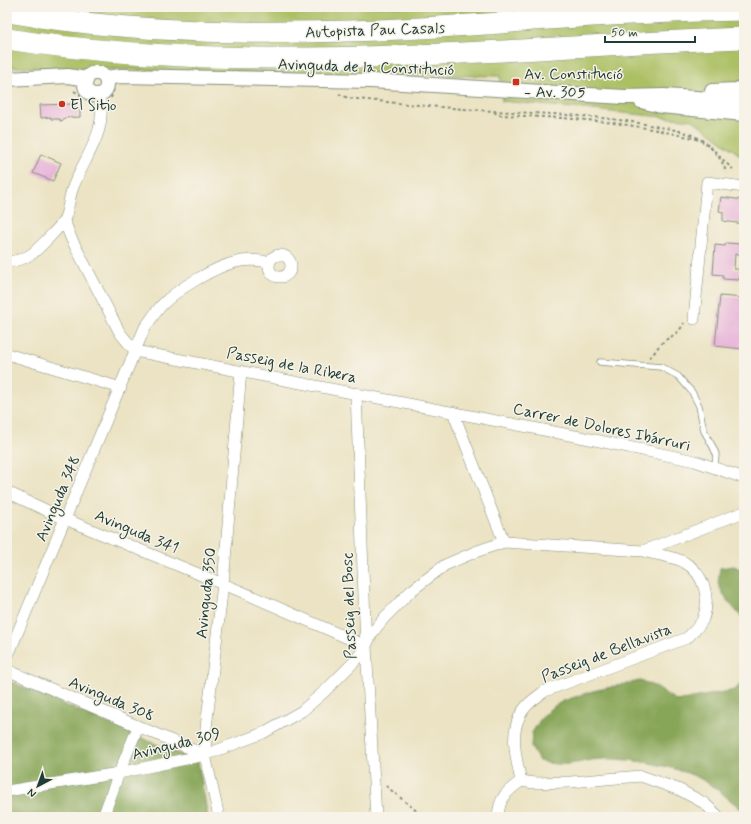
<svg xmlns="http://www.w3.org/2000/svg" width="751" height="824" font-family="Mynerve,sans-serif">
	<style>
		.green { fill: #abbf63; stroke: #657e4c }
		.forest { fill: #88a659; stroke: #547246 }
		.building { fill: #e6acd7 }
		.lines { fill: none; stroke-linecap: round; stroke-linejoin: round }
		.service-casing { stroke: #85907c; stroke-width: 7 }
		.minor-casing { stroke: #85907c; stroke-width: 12 }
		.tertiary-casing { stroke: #85907c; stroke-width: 16 }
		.motorway-casing { stroke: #85907c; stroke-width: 22 }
		.path { stroke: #85907c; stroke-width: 2; stroke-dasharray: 3 3; stroke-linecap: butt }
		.service { stroke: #fff; stroke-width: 5.5 }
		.minor { stroke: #fff; stroke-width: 11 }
		.tertiary { stroke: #fff; stroke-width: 14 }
		.motorway { stroke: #fff; stroke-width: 21 }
		.poi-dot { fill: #c8321e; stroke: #f7f3e8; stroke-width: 1.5 }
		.labels { text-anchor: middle; stroke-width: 3; stroke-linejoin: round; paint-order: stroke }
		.street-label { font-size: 16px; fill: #1f3d34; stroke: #f7f3e8 }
		.poi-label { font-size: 16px; fill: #1f3d34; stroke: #f7f3e8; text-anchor: start }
	</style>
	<rect width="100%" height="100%" fill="#f7f3e8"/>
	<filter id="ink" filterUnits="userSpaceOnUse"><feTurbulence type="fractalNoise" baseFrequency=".025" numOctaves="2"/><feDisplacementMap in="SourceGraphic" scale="8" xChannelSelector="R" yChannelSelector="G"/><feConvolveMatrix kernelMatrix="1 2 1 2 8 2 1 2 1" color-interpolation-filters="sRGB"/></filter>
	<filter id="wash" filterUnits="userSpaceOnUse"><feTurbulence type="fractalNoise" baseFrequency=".012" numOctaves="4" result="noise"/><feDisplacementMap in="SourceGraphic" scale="16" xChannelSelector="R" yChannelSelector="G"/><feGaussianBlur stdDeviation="0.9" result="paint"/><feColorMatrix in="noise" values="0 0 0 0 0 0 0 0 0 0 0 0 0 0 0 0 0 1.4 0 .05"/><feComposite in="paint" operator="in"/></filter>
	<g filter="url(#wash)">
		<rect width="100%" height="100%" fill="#ebe3c3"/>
		<path class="green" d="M7 7H282L283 12 354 7H744V158L693 120 502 101 500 76 357 75 7 67Z"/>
		<path class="forest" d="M734 566 744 571V620L726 599 718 584 720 568Z
			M7 680 198 762 208 817H7Z
			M744 680V813L742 810C729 799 717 788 703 780 678 766 630 758 602 759 591 759 580 763 569 764 558 765 549 763 539 761L531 747 532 733 540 720 550 709 563 701 593 691 640 681 654 686 677 701 735 690Z"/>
		<g id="blocks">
			<path class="building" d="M72 104 80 110V117L64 118V120L60 121V119H51V117L41 118 40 105Z
				M41 154 61 163 53 181 33 173Z
				M721 197 744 200V224L723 221V212L719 211Z
				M726 243 742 244 741 255 735 254 734 269H740L739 280 723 279V275L713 274 715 245 725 246Z
				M720 296 744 298 743 349 715 346Z"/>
		</g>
	</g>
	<g filter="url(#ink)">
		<use href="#blocks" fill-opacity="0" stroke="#85907c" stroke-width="1"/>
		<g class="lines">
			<defs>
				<path id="service" d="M600 362 661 367 678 376 692 392 699 406 704 431 713 447 716 454 715 467"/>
				<path id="minor" d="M64 220 71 238 120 333 135 351 590 439 695 461 744 478
					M269 266a11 11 0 1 1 22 0a11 11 0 1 1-22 0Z
					M7 262C15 261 27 258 33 253 38 249 62 225 64 220 68 212 69 199 72 190 82 160 111 129 98 95
					M694 319 707 182 744 187
					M7 354 121 388
					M356 393 366 646 376 817
					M453 412 504 542
					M7 492 65 519 240 591 366 646
					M7 658 145 327C151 320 156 311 162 305 177 289 215 267 236 262 248 259 259 260 270 262
					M7 670 205 755
					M521 781C516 758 508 730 524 709 529 702 537 697 545 691L687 638C693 632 700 626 703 619 711 598 704 573 684 562 672 556 656 555 643 551
					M521 781 534 783 571 782 641 776 680 790 704 803 719 817
					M7 791 119 773 205 755 263 733 302 711 325 691 355 661 366 646 372 633 385 617 411 591 445 565 475 552 504 542 643 551 744 512
					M103 817 119 773 138 727
					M219 817 205 755 206 728 223 584 241 371
					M498 817C499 798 506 792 521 781"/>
				<path id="tertiary" d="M85 84a11 11 0 1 1 22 0a11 11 0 1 1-22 0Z
					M105 78 121 76 371 81 589 95 625 97 664 96 744 101
					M7 79 68 76 87 79
					M712 91 737 90 744 86
					M641 101 661 106 744 114"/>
				<path id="motorway" d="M7 12C160 38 316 35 470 25 491 24 512 22 533 20 603 15 674 11 744 10
					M7 39C252 77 498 48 744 38"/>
			</defs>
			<use href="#service" class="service-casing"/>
			<use href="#minor" class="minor-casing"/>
			<use href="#tertiary" class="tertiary-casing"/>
			<use href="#motorway" class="motorway-casing"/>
			<path class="path" d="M74 91 87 99
				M339 94 348 98C396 103 445 108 493 111 548 114 605 115 659 127 671 129 683 131 694 136 711 143 719 158 733 169
				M111 98 114 89
				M494 112 498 115C556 117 614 120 670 133 681 136 694 137 703 142 713 148 724 161 726 173
				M649 357C654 355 656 349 660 345 668 336 677 337 684 323
				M386 786 424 817"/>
			<use href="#service" class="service"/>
			<use href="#minor" class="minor"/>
			<use href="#tertiary" class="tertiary"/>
			<use href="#motorway" class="motorway"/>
		</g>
	</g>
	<g class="poi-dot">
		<rect x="512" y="78" width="8" height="8" rx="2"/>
		<circle cx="62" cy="104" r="4"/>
	</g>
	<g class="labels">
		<g class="street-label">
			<text transform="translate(375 29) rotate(-2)" y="6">Autopista Pau Casals</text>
			<text transform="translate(366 66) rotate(2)" y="6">Avinguda de la Constitució</text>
			<text transform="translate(292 364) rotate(11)" y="6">Passeig de la Ribera</text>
			<text transform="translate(602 426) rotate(12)" y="6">Carrer de Dolores Ibárruri</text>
			<text transform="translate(57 498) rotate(-67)" y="6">Avinguda 348</text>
			<text transform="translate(137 531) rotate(23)" y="6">Avinguda 341</text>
			<text transform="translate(205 593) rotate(-84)" y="6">Avinguda 350</text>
			<text transform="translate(348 606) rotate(-92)" y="6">Passeig del Bosc</text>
			<text transform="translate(606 652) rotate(-21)" y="6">Passeig de Bellavista</text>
			<text transform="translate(112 698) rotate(23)" y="6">Avinguda 308</text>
			<text transform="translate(176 743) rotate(-14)" y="6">Avinguda 309</text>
		</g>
		<g class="poi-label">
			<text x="524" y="79">Av. Constitució<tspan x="524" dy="18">- Av. 305</tspan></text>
			<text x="70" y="110">El Sitio</text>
		</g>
	</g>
	<rect width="751" height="824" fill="none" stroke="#f7f3e8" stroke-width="24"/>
	<g transform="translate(38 786) rotate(221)" stroke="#f7f3e8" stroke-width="3" paint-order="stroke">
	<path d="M0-3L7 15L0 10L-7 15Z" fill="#1f3d34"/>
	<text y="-6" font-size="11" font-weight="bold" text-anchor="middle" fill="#1f3d34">N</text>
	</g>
	<path d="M605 36v6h90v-6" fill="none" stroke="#1f3d34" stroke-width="2"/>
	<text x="611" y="36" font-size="12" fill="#1f3d34" stroke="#f7f3e8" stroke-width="3" paint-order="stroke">50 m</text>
</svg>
